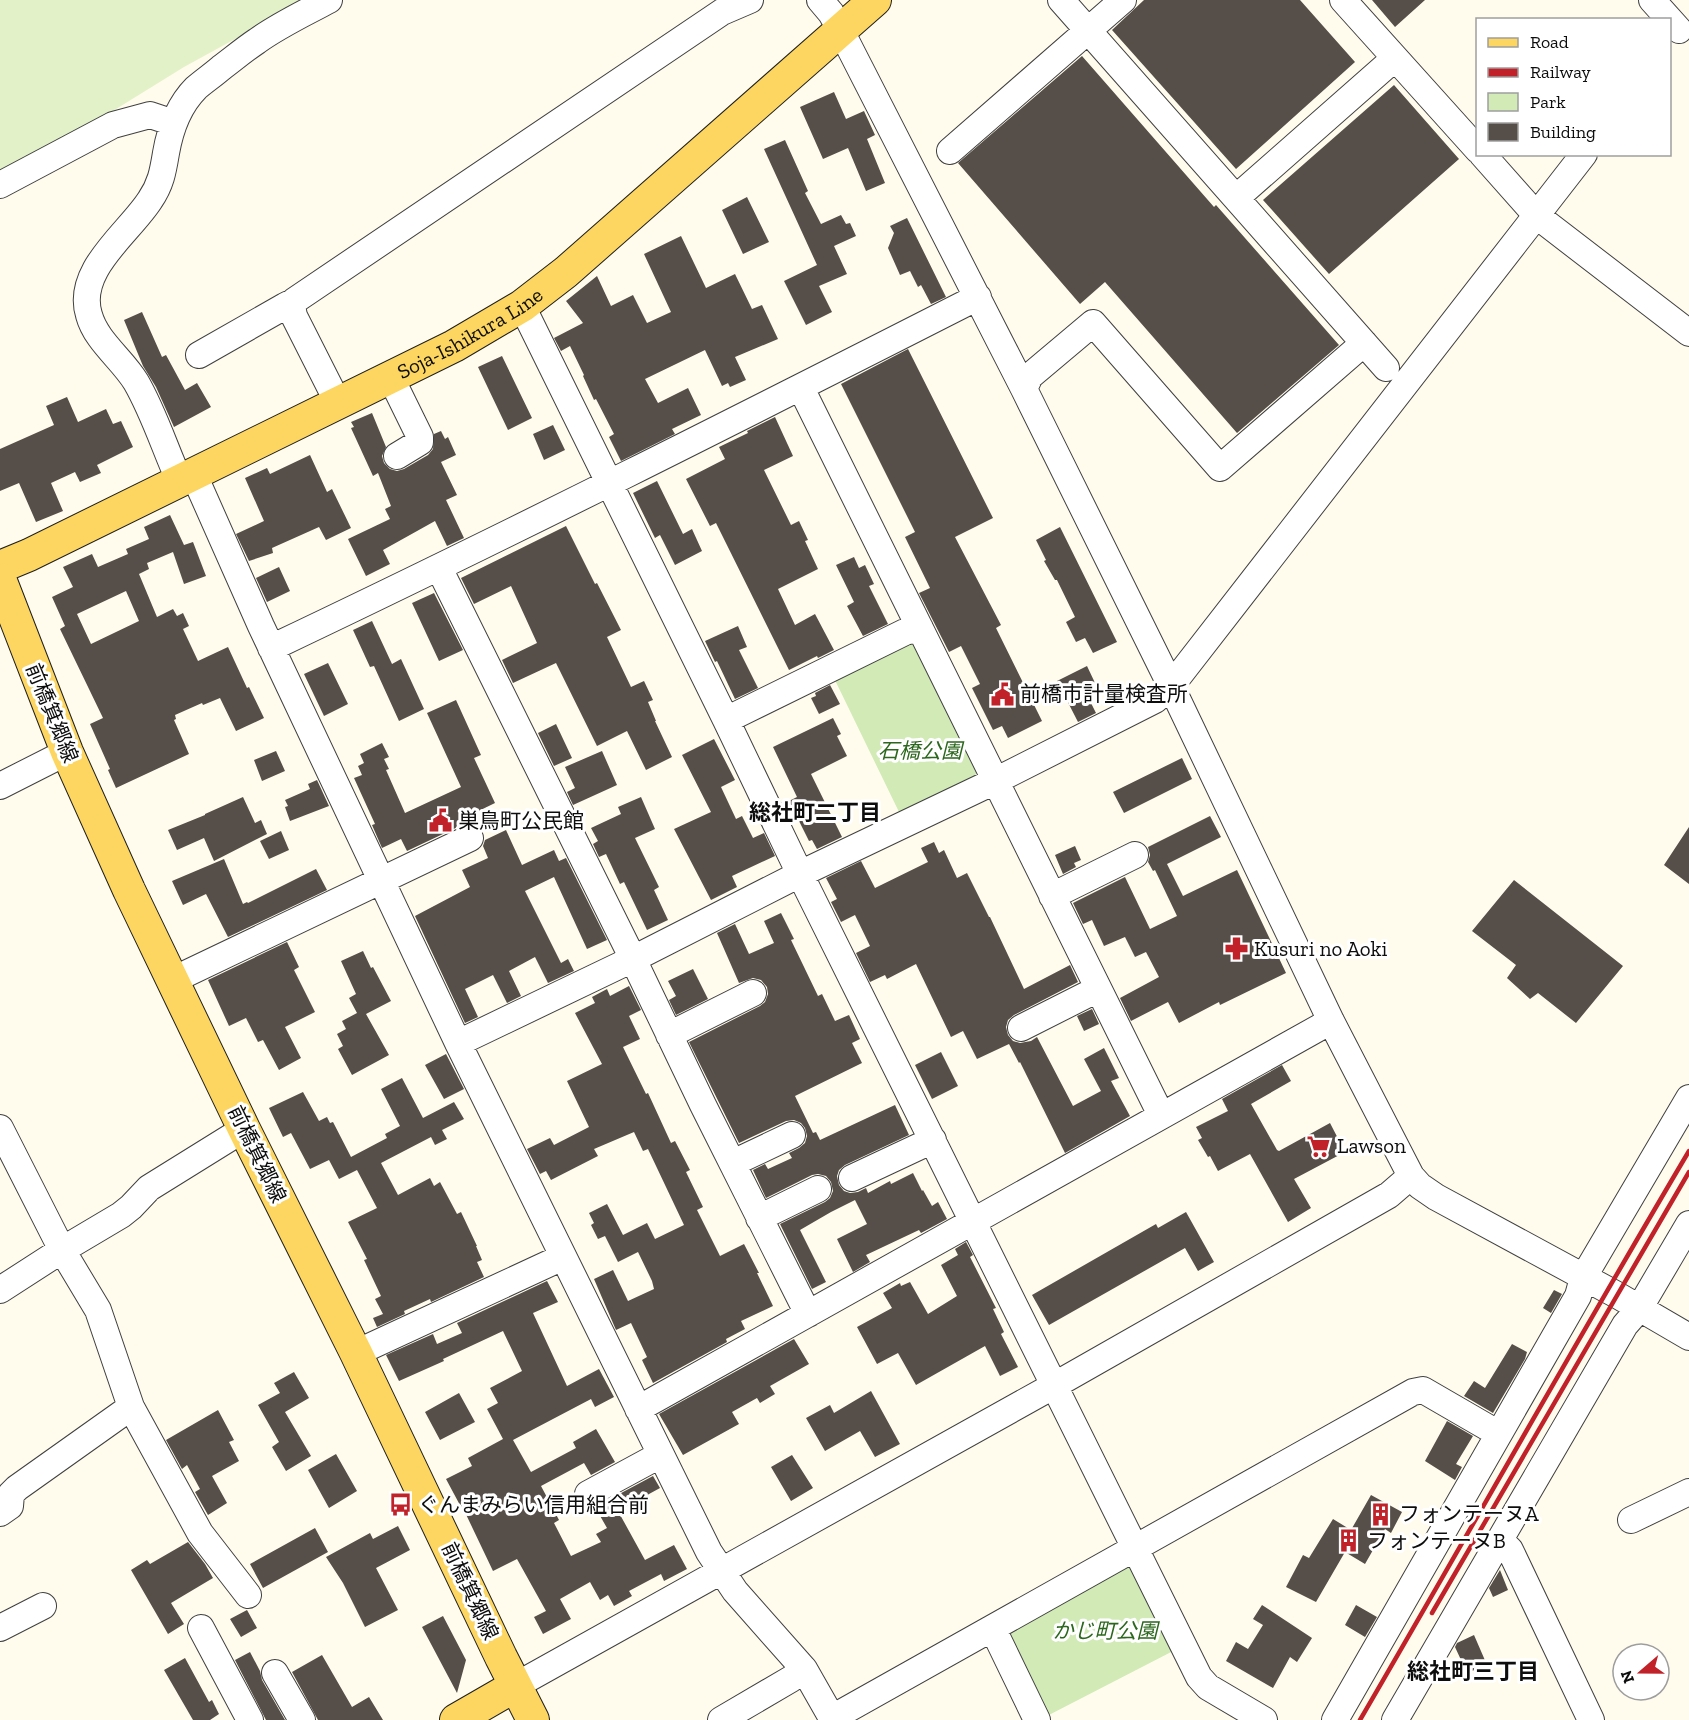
<svg xmlns="http://www.w3.org/2000/svg" width="1689" height="1720" font-family="'Zilla Slab','Noto Sans JP',serif">
	<style>
		.green { fill: #d1eab6 }
		.pitch { fill: #e3f1c8 }
		.building { fill: #564e49; fill-rule: evenodd }
		.lines { fill: none; stroke-linecap: round; stroke-linejoin: round }
		.minor-casing { stroke: #404040; stroke-width: 28 }
		.major-casing { stroke: #1e1e1e; stroke-width: 34 }
		.minor { stroke: #fff; stroke-width: 26 }
		.major { stroke: #fcd660; stroke-width: 32 }
		.rail { stroke: #c12129; stroke-width: 4.5 }
		.labels { text-anchor: middle; stroke-width: 6; stroke-linejoin: round; paint-order: stroke }
		.street-label { font-size: 21px; fill: #0d0d0d; stroke: #fff }
		.poi-label { font-size: 21px; fill: #0d0d0d; stroke: #fff; text-anchor: start }
		.park-label { font-size: 21px; font-style: italic; fill: #2b671c; stroke: #fff }
		.neighbourhood-label { font-size: 22px; font-weight: bold; fill: #0d0d0d; stroke: #fff }
	</style>
	<rect width="100%" height="100%" fill="#fffced"/>
	<path class="green" d="M909 638 917 641 979 766 975 776 900 814 833 676Z
		M1125 1563 1134 1567 1175 1650 1045 1717 1006 1636 1009 1628Z"/>
	<path class="pitch" d="M0 0H306L184 67 87 127 0 173Z"/>
	<path class="building" d="M1144 0H1300L1355 62 1236 169 1112 30Z
		M1372 0H1425L1395 27Z
		M1082 56 1214 207 1216 205 1339 345 1237 433 1105 282 1080 304 958 163Z
		M1394 85 1459 159 1329 274 1263 200Z
		M834 92 846 119 864 111 875 135 867 139 885 183 866 191 848 148 823 159 800 107Z
		M785 140 808 191 805 193 821 224 841 215 846 224 850 223 856 236 834 246 847 274 819 286 832 312 806 325 784 281 817 265 764 149Z
		M747 197 769 242 743 254 722 210Z
		M907 218 946 297 931 304 921 285 918 287 910 271 900 275 888 248 894 233 890 226Z
		M681 236 706 288 735 274 752 309 762 305 778 339 735 357 746 380 730 387 728 383 722 386 705 350 645 379 658 403 688 388 701 415 672 429 675 434 621 461 609 437 614 434 596 399 594 400 583 376 584 375 570 346 561 351 554 338 583 323 566 301 597 276 611 306 633 295 647 323 671 312 644 254Z
		M142 312 162 357 166 355 185 390 197 383 211 407 174 427 156 387 143 366 124 320Z
		M908 349 993 518 955 537 1001 625 996 628 1042 721 1008 738 1002 726 993 730 972 688 980 684 961 646 949 652 919 593 930 588 905 537 915 532 841 384Z
		M502 356 532 418 508 430 478 367Z
		M67 397 78 422 106 409 113 424 121 421 133 447 97 465 101 473 80 482 75 472 51 483 63 511 36 522 19 483 0 491V449L54 425 46 406Z
		M372 413 386 447 382 456 384 463 390 469 397 471 404 469 428 455 433 449 434 434 441 431 445 439 448 437 456 455 441 462 457 495 446 500 464 538 447 546 435 521 383 550 390 564 366 576 348 539 390 519 385 509 391 506 378 473 373 476 351 428 354 427 351 422Z
		M775 417 793 456 764 470 791 525 799 521 808 540 805 541 818 569 778 589 795 625 815 614 834 650 818 658 817 656 789 670 716 523 710 526 686 479 725 459 719 447 748 433 747 431Z
		M553 425 565 450 544 460 533 434Z
		M310 455 327 492 332 489 351 528 326 540 319 527 272 548 273 553 249 561 236 534 264 521 245 478 267 468 270 474Z
		M657 481 683 534 692 529 702 551 675 565 660 535 655 538 633 493Z
		M170 515 184 545 193 542 206 576 184 584 173 552 147 563 149 569 139 574 157 617 173 609 177 616 183 613 189 626 183 629 198 661 228 647 247 688 249 687 264 718 236 731 220 698 203 705 202 703 175 715 176 719 174 720 189 754 116 788 108 770 110 769 90 724 103 718 60 629 65 626 52 597 73 587 63 567 92 554 98 567 128 554 126 549 149 539 144 527ZM126 591 139 621 91 644 77 614Z
		M566 526 595 584 597 583 621 630 607 637 631 687 644 681 653 700 648 702 656 721H655L672 757 646 770 627 731 597 746 556 663 513 683 502 660 537 643 511 586 474 604 461 578Z
		M1060 527 1117 642 1093 653 1085 638 1076 642 1066 622 1075 617 1057 580H1055L1044 561 1046 560 1036 540Z
		M854 557 859 568 865 565 874 584 869 586 888 624 863 636 847 606 854 602 836 565Z
		M279 567 290 591 267 602 256 578Z
		M434 593 463 650 439 661 412 603Z
		M372 621 392 664 401 659 424 709 399 721 374 666 370 667 353 630Z
		M738 626 747 647 739 650 758 688 735 699 717 661 715 662 705 641Z
		M328 663 348 704 324 716 304 674Z
		M1087 666 1096 685 1089 688 1093 697 1089 699 1096 713 1078 722 1057 681Z
		M830 685 840 704 819 714 811 698 816 696 815 693Z
		M456 700 481 755 474 758 495 803 460 820 462 825 407 851 401 839 382 848 372 825 375 824 354 778 362 775 358 766 364 763 360 754 382 743 389 757 384 759 389 769 386 770 405 813 461 787 427 713Z
		M833 718 841 734 837 736 847 756 811 774 842 837 817 849 812 840 809 841 789 801 797 797 773 747Z
		M556 724 572 758 554 766 538 733Z
		M714 739 735 780 721 787 736 819 742 816 753 838 764 833 775 856 732 876 737 887 711 900 674 829 711 812 682 755Z
		M276 751 285 771 262 781 254 760Z
		M602 751 617 785 573 805 567 792 575 788 565 767Z
		M1182 758 1192 779 1124 813 1113 792Z
		M317 780 329 806 290 821 285 807 288 806 285 800 310 789 308 784Z
		M243 797 255 823 261 820 267 834 214 861 204 838 177 850 168 830 205 815V814Z
		M641 797 655 829 635 838 659 887 654 890 668 920 647 930 624 882 620 884 606 854 599 857 593 844 598 841 591 828 621 814 618 807Z
		M1210 816 1221 837 1167 864 1183 896 1237 870 1286 973 1220 1005 1219 1002 1179 1023 1168 1002 1131 1021 1120 998 1159 977 1146 952 1135 957 1125 937 1104 946 1092 920 1083 924 1073 903 1125 877 1150 929 1177 916 1155 870 1153 871 1148 862 1150 855 1148 847Z
		M1689 827V884L1664 865Z
		M506 830 522 865 554 850 559 861 566 858 607 940 587 949 554 877 525 891 561 963 568 959 574 971 548 983 535 957 509 971 521 996 507 1003 493 975 465 989 478 1017 465 1023 415 916 470 887 462 870 488 858 483 846 485 840Z
		M281 831 289 850 269 859 260 841Z
		M934 842 939 853 944 850 957 878 967 873 989 917H990L1024 989 1070 965 1078 982 1014 1015 1008 1020 1006 1027 1008 1035 1013 1041 1020 1043 1031 1041 1037 1037 1073 1106 1101 1091 1084 1059 1104 1048 1119 1078 1111 1081 1130 1116 1065 1153 1020 1062 1019 1063 1009 1044 977 1059 963 1031 951 1037 916 964 887 979 885 975 870 982 856 953 870 946 855 915 841 922 831 902 837 899 826 878 861 861 875 888 928 862 921 848Z
		M1075 846 1081 860 1074 863 1076 867 1063 874 1055 855Z
		M224 859 243 904 247 902 248 903 316 869 327 890 228 937 206 894 183 905 172 881Z
		M1514 880 1623 966 1576 1023 1538 993 1530 999 1507 978 1516 965 1472 931Z
		M781 913 794 939 791 940 818 996 822 994 835 1021 849 1015 860 1039 852 1043 862 1063 795 1096 813 1133 816 1132 820 1140 895 1105 909 1135 845 1165 839 1170 837 1176 839 1185 844 1191 850 1193 858 1192 866 1188 868 1193 890 1181 891 1184 913 1173 922 1191 923 1190 932 1206 938 1202 947 1219 921 1233 919 1230 866 1255 870 1262 853 1272 837 1239 867 1224 855 1200 831 1212 800 1230 826 1282 812 1289 780 1224 825 1202 830 1198 833 1191 831 1182 826 1176 818 1174 812 1175 766 1198 753 1170 765 1164 768 1169 792 1158 789 1153 799 1148 805 1143 807 1136 805 1128 801 1123 794 1120 786 1121 739 1143 689 1042 760 1006 765 1002 768 994 767 987 761 980 753 978 739 983 717 933 735 924 749 954 774 943 764 921Z
		M287 942 299 967 294 970 315 1012 285 1027 301 1058 279 1070 263 1040 258 1042 246 1018 229 1026 208 980Z
		M363 951 371 968 373 967 391 1001 366 1014 389 1055 352 1075 338 1049 343 1046 337 1034 346 1029 342 1021 357 1013 349 998 356 994 341 961Z
		M693 969 708 999 676 1015 669 1000 676 996 668 981Z
		M629 986 641 1010 629 1016 640 1039 623 1047 646 1094 648 1093 671 1143 675 1141 690 1170 686 1172 703 1207 697 1210 720 1256 744 1244 759 1273H757L773 1306 741 1321 745 1329 726 1339 727 1342 653 1383 642 1360 647 1357 631 1323 616 1330 594 1279 613 1270 628 1301 654 1289 652 1281 638 1252 618 1262 605 1236 598 1239 591 1225 594 1223 589 1213 607 1204 623 1235 647 1223 655 1239 684 1225 648 1149 643 1151 634 1132 594 1149 598 1156 551 1180 546 1171 540 1174 527 1149 550 1138 554 1145 589 1127 567 1081 602 1064 575 1013 595 1003 592 997 607 989 610 996Z
		M1092 1009 1099 1024 1084 1031 1077 1016Z
		M941 1052 958 1086 932 1099 915 1065Z
		M446 1054 464 1089 444 1099 425 1065Z
		M1282 1065 1291 1081 1251 1104 1277 1150 1279 1151 1330 1123 1345 1152 1294 1179 1311 1208 1288 1222 1250 1154 1218 1171 1210 1156 1208 1157 1198 1140 1202 1138 1196 1127 1228 1111 1222 1099Z
		M402 1078 423 1118 454 1102 464 1119 442 1130 447 1139 435 1145 431 1137 381 1163 398 1195 430 1178 434 1186 440 1182 457 1214 461 1212 477 1246H476L482 1260 477 1262 484 1277 431 1302 430 1299 404 1311 405 1314 377 1327 373 1318 383 1314 375 1299 381 1296 364 1260 367 1259 348 1222 377 1208 357 1170 339 1179 329 1160 310 1169 291 1133 283 1137 269 1108 303 1092 319 1121 327 1117 330 1123 333 1122 351 1157 387 1138 385 1134 400 1126 381 1089Z
		M1186 1212 1214 1262 1198 1271 1185 1248 1049 1325 1032 1295 1156 1224 1158 1228Z
		M966 1242 973 1255 970 1257 996 1308 993 1309 1004 1332 1001 1334 1018 1367 1000 1376 985 1346 916 1385 898 1353 877 1364 857 1327 892 1308 883 1293 900 1283 901 1286 910 1282 928 1314 957 1296 941 1265 958 1255 955 1249Z
		M547 1281 558 1302 533 1313 567 1386 599 1369 614 1397 595 1407 591 1399 513 1440 531 1472 576 1448 573 1442 596 1429 615 1462 591 1475 584 1463 541 1486 559 1520 554 1523 571 1556 601 1542 596 1534 607 1528 595 1507 653 1476 660 1488 618 1511 645 1560 674 1545 687 1569 664 1581 661 1574 629 1591 632 1596 614 1606 608 1595 600 1600 590 1582 560 1599 571 1619 543 1634 534 1617 546 1611 517 1559 493 1571 462 1506 461 1507 446 1479 472 1466 468 1458 503 1439 487 1409 498 1403 490 1388 522 1371 503 1331 443 1359 444 1361 399 1381 386 1355 433 1334 437 1344 462 1333 457 1323Z
		M1554 1290 1562 1294 1551 1313 1543 1308Z
		M794 1339 809 1364 770 1386 775 1394 760 1403 757 1398 732 1412 739 1424 683 1455 659 1414Z
		M1512 1344 1527 1352 1525 1359 1493 1413 1464 1396 1474 1381 1485 1388Z
		M294 1372 309 1398 285 1412 311 1456 286 1471 272 1447 279 1442 258 1405 280 1393 274 1383Z
		M871 1391 900 1444 875 1457 860 1431 825 1451 806 1418 830 1405 834 1413Z
		M459 1393 475 1422 440 1440 425 1412Z
		M218 1410 234 1440 229 1442 239 1461 212 1476 227 1503 208 1515 195 1492 200 1489 187 1465 182 1469 166 1440Z
		M1447 1421 1473 1436 1456 1464 1462 1467 1455 1480 1425 1461Z
		M336 1454 357 1491 329 1508 308 1470Z
		M792 1455 813 1488 791 1501 771 1467Z
		M1371 1495 1402 1512 1391 1533 1385 1529 1365 1564 1345 1552 1316 1602 1286 1587 1303 1555 1309 1558 1333 1519 1351 1530Z
		M398 1526 410 1550 376 1568 398 1610 365 1627 343 1583 326 1557 370 1533 373 1539Z
		M315 1528 328 1552 263 1588 250 1564Z
		M188 1542 205 1564 213 1578 171 1603 184 1624 168 1634 131 1570 147 1560 150 1564Z
		M1500 1570 1508 1590 1493 1597 1489 1588Z
		M1262 1605 1312 1638 1297 1662 1290 1657 1273 1688 1226 1661 1236 1642 1248 1649 1263 1625 1253 1619Z
		M1356 1605 1377 1617 1365 1637 1345 1625Z
		M247 1610 257 1628 241 1637 230 1619Z
		M443 1616 466 1660 457 1693 422 1627Z
		M1474 1635 1487 1665 1467 1673 1455 1647 1457 1643Z
		M250 1652 260 1671 262 1680 285 1720H266L235 1660Z
		M322 1655 352 1707 369 1697 383 1720H318L292 1672Z
		M185 1658 209 1702 212 1700 219 1714 210 1720H193L164 1670Z"/>
	<g class="lines">
		<defs>
			<path id="minor" d="M820 0 831 13 841 31 1024 389 1171 686 1331 1021 1411 1176 1420 1186 1436 1197 1617 1295 1689 1337
				M1061 0 1386 368
				M1343 0 1478 150
				M1652 0 1679 30
				M950 151 1123 0
				M1482 154 1537 216 1689 333
				M0 185 113 125 150 115 174 123
				M1236 198 1395 58
				M522 306 726 720 800 874 1199 1677 1208 1687 1264 1720
				M199 355 285 306 289 304 292 306
				M391 378 420 437V442L397 456
				M801 388 1161 1115
				M1024 389 1030 376 1093 323 1220 468 1364 343
				M338 403 294 316 292 306 294 301 722 12 750 0
				M194 475 261 626 458 1043 709 1552 735 1591 804 1669 833 1720
				M180 482C165 449 154 413 136 382 122 359 96 341 89 315 75 270 129 233 150 200 161 184 163 171 166 153 170 130 179 105 196 88 204 81 213 75 221 68 233 59 245 49 257 41 279 25 305 13 329 0
				M439 568 633 959 703 1105 808 1314
				M271 648C509 535 744 416 978 297
				M726 720 905 632 920 628
				M0 786 67 752
				M1052 896 1135 855
				M173 980 470 838
				M1021 1028 1098 989
				M669 1035 753 993
				M458 1043 633 959 800 874 995 781 1155 700 1171 686 1584 154
				M0 1128 62 1250 98 1310 131 1407 200 1533 248 1595
				M733 1163 792 1135
				M852 1178 933 1140
				M759 1218 818 1189
				M0 1290 62 1250 121 1215 131 1207 149 1188 244 1129
				M356 1353 563 1257
				M638 1409 1331 1021
				M588 1494 660 1455
				M0 1513 10 1506 11 1494 17 1488 131 1407
				M1631 1520 1689 1492
				M1499 1542 1506 1546 1510 1550 1591 1720
				M0 1628 43 1606
				M201 1628 250 1720
				M993 1629 1037 1720
				M275 1673 302 1720
				M515 1686 1055 1385 1389 1195 1411 1176
				M832 1718 1413 1392 1423 1390 1499 1434
				M721 1720 791 1679 804 1669
				M1335 1720 1578 1296 1583 1278 1689 1098
				M1395 1720 1625 1325 1639 1309 1689 1224"/>
			<g id="major">
				<path id="s1" d="M0 567 29 555 454 346 522 306 566 272 875 0"/>
				<path d="M0 579 67 752 129 890 244 1129 356 1353 501 1657 533 1720"/>
				<path d="M456 1720 515 1686"/>
			</g>
		</defs>
		<use href="#minor" class="minor-casing"/>
		<use href="#major" class="major-casing"/>
		<use href="#minor" class="minor"/>
		<use href="#major" class="major"/>
		<path class="rail" d="M1432 1613 1689 1172
			M1360 1720C1470 1531 1577 1340 1689 1151"/>
	</g>
	<defs>
		<symbol id="civic-bare" viewBox="-9 -9 18 18"><path d="M-.6-6.5H3V-4.5H.6V-3L4-1V1h2V6H-6V1h2V-1L-.6-3ZM-1.2 2.5V6h2.4V2.5Z" fill="#c12129" stroke="#fff" stroke-width="2.5" paint-order="stroke"/></symbol>
		<symbol id="pharmacy-bare" viewBox="-9 -9 18 18"><path d="M-2-6h4v4h4v4h-4v4h-4v-4h-4v-4h4Z" fill="#c12129" stroke="#fff" stroke-width="2.5" paint-order="stroke"/></symbol>
		<symbol id="supermarket-bare" viewBox="-9 -9 18 18"><path d="M-6-5.5h2.5l.6 2H6L4.5 2H-2.5L-4.4-4H-6ZM-1.5 3.2a1.3 1.3 0 1 0 .1 0ZM3 3.2a1.3 1.3 0 1 0 .1 0Z" fill="#c12129" stroke="#fff" stroke-width="2.5" paint-order="stroke"/></symbol>
		<symbol id="bus-bare" viewBox="-9 -9 18 18"><path d="M-5-6H5V4H4V6H2V4H-2V6H-4V4H-5ZM-3.5-4V0h7V-4ZM-3.5 1.2v1.5H-2V1.2ZM2 1.2v1.5H3.5V1.2Z" fill="#c12129" stroke="#fff" stroke-width="2.5" paint-order="stroke"/></symbol>
		<symbol id="building-bare" viewBox="-9 -9 18 18"><path d="M-4-6H4V6H1V3H-1V6H-4ZM-2.5-4.3h1.7v1.8h-1.7ZM.8-4.3h1.7v1.8H.8ZM-2.5-1h1.7V.8h-1.7ZM.8-1h1.7V.8H.8Z" fill="#c12129" stroke="#fff" stroke-width="2.5" paint-order="stroke"/></symbol>
	</defs>
	<g fill-rule="evenodd">
		<use href="#civic-bare" x="986" y="678" width="33" height="33"/>
		<use href="#civic-bare" x="424" y="804" width="33" height="33"/>
		<use href="#pharmacy-bare" x="1220" y="932" width="33" height="33"/>
		<use href="#supermarket-bare" x="1302" y="1130" width="33" height="33"/>
		<use href="#bus-bare" x="384" y="1488" width="33" height="33"/>
		<use href="#building-bare" x="1364" y="1498" width="33" height="33"/>
		<use href="#building-bare" x="1332" y="1524" width="33" height="33"/>
	</g>
	<g class="labels">
		<g class="street-label">
			<text dy="7" stroke="none"><textPath href="#s1" startOffset="525">Soja-Ishikura Line</textPath></text>
			<text transform="translate(52 713) rotate(68)" y="7">前橋箕郷線</text>
			<text transform="translate(257 1154) rotate(64)" y="7">前橋箕郷線</text>
			<text transform="translate(470 1591) rotate(65)" y="7">前橋箕郷線</text>
		</g>
		<g class="poi-label">
			<text x="1020" y="701">前橋市計量検査所</text>
			<text x="458" y="828">巣鳥町公民館</text>
			<text x="1254" y="956">Kusuri no Aoki</text>
			<text x="1337" y="1153">Lawson</text>
			<text x="418" y="1512">ぐんまみらい信用組合前</text>
			<text x="1399" y="1521">フォンテーヌA</text>
			<text x="1367" y="1548">フォンテーヌB</text>
		</g>
		<g class="park-label">
			<text x="920" y="758">石橋公園</text>
			<text x="1105" y="1638">かじ町公園</text>
		</g>
		<g class="neighbourhood-label">
			<text x="815" y="820">総社町二丁目</text>
			<text x="1473" y="1679">総社町三丁目</text>
		</g>
	</g>
	<rect x="1476" y="18" width="195" height="138" fill="#ffffff" stroke="#9e9e9e" stroke-width="1.5"/>
	<rect x="1488" y="38" width="30" height="9" fill="#fcd660" stroke="#9e9e9e" stroke-width="1.5"/>
	<text x="1530" y="48" font-size="18" fill="#0d0d0d">Road</text>
	<rect x="1488" y="68" width="30" height="9" fill="#c12129" stroke="#9e9e9e" stroke-width="1.5"/>
	<text x="1530" y="78" font-size="18" fill="#0d0d0d">Railway</text>
	<rect x="1488" y="93" width="30" height="18" fill="#d1eab6" stroke="#9e9e9e" stroke-width="1.5"/>
	<text x="1530" y="108" font-size="18" fill="#0d0d0d">Park</text>
	<rect x="1488" y="123" width="30" height="18" fill="#564e49" stroke="#9e9e9e" stroke-width="1.5"/>
	<text x="1530" y="138" font-size="18" fill="#0d0d0d">Building</text>
	<g transform="translate(1641 1672) rotate(250)"><circle r="28" fill="#ffffff" stroke="#9e9e9e" stroke-width="1.5"/>
	<path d="M0-4.5L10 22L0 15L-10 22Z" fill="#c12129"/>
	<text y="-9" font-size="16" font-weight="bold" text-anchor="middle" fill="#0d0d0d">N</text>
	</g>
</svg>
